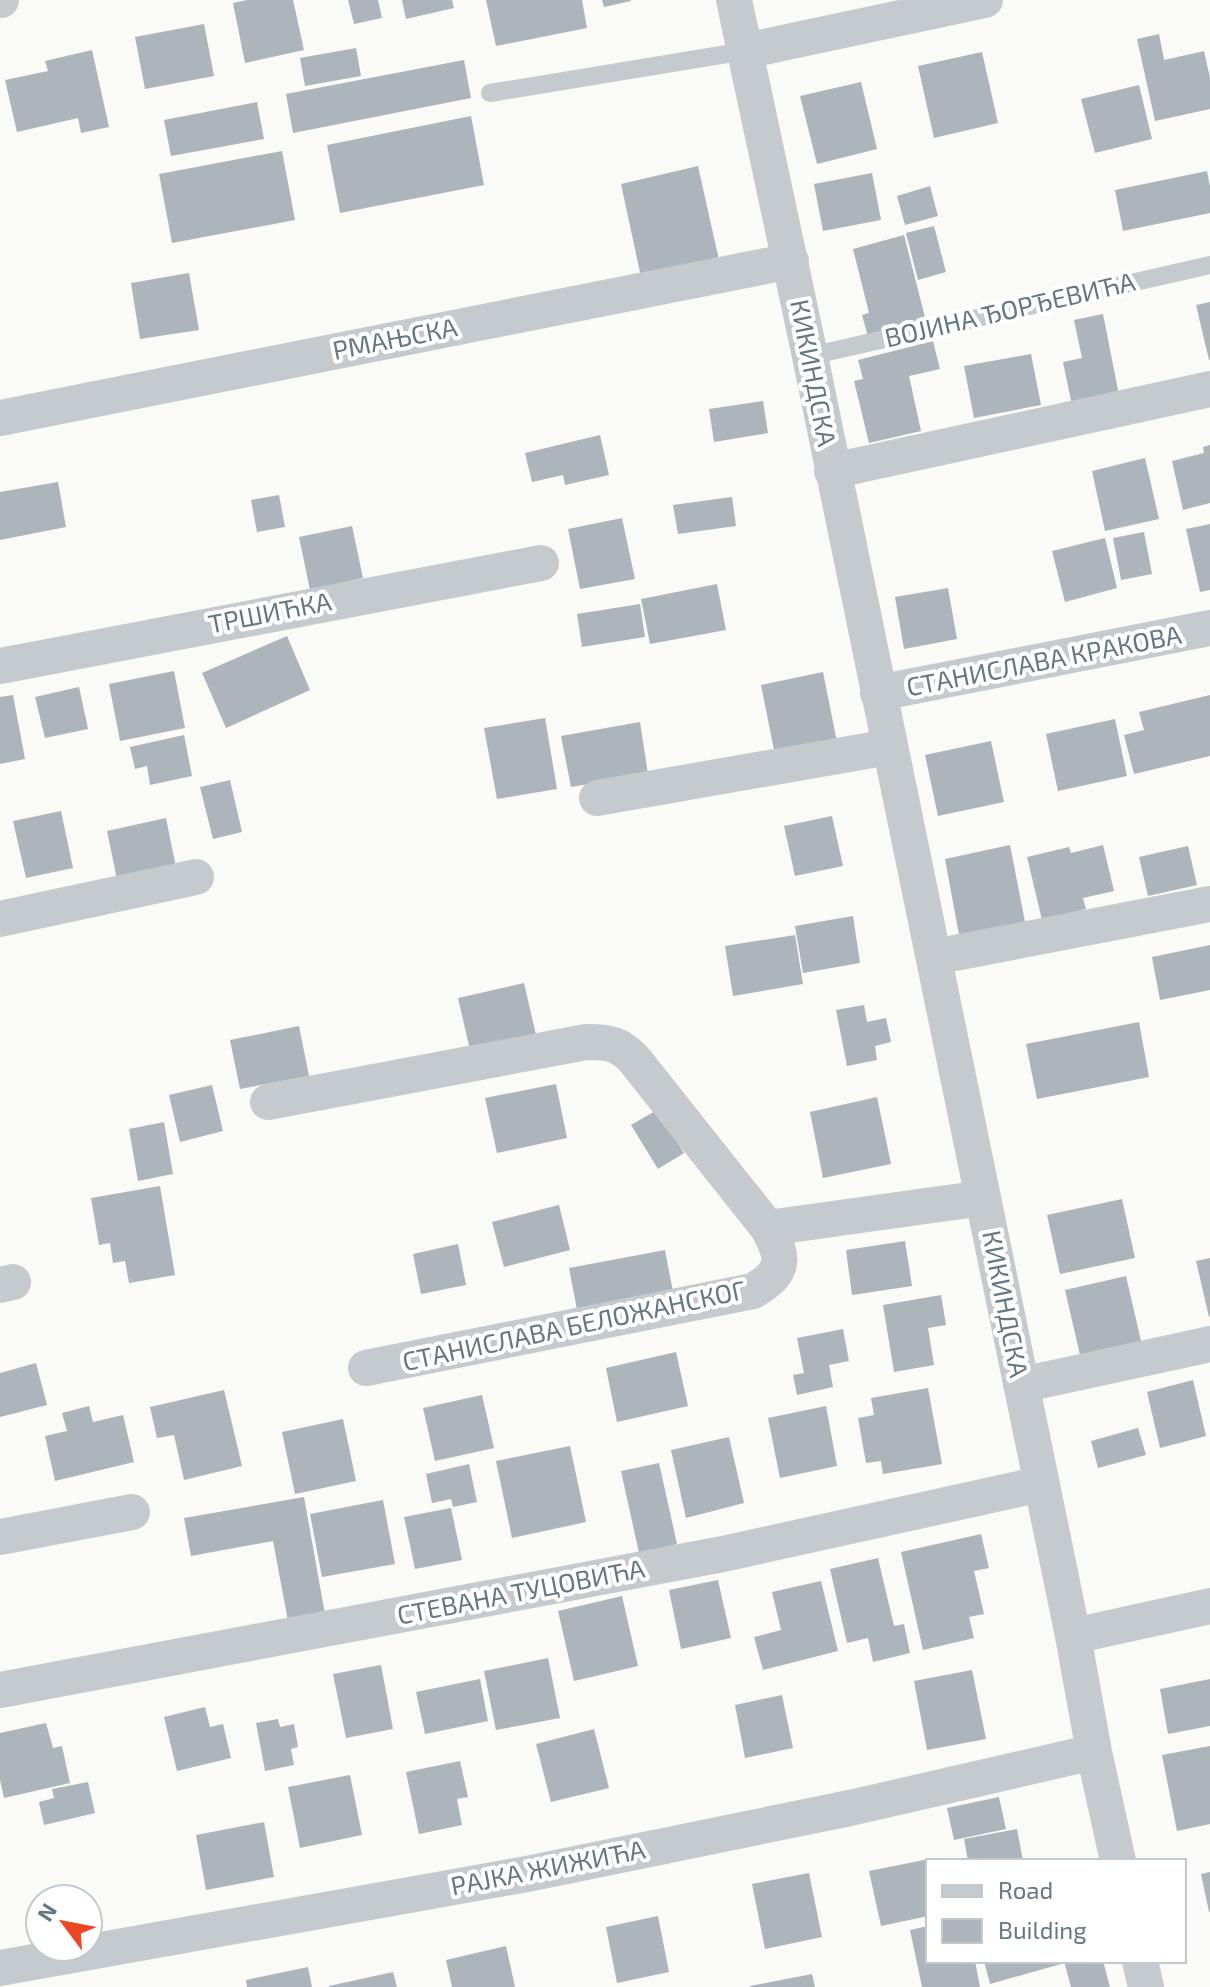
<svg xmlns="http://www.w3.org/2000/svg" width="1210" height="1987" font-family="'Exo 2',sans-serif">
	<style>
		.building { fill: #abb5bb }
		.lines { fill: none; stroke-linecap: round; stroke-linejoin: round }
		.lane { stroke: #c4cacd; stroke-width: 18 }
		.street { stroke: #c4cacd; stroke-width: 36 }
		.labels { text-anchor: middle; stroke-width: 8; stroke-linejoin: round; paint-order: stroke }
		.street-label { font-size: 26px; fill: #637784; stroke: #fff }
	</style>
	<rect width="100%" height="100%" fill="#fafaf7"/>
	<path class="building" d="M247 0H293L304 50 245 63 233 3Z
		M348 0H378L382 18 354 24Z
		M402 0H452L454 8 406 19Z
		M486 0H582L587 28 496 46Z
		M602 0H631V1L604 7Z
		M204 24 214 76 145 89 135 37Z
		M1159 34 1164 60 1204 51 1210 78V109L1155 121 1137 39Z
		M356 48 361 76 305 86 300 58Z
		M92 50 109 127 81 133 78 118 17 132 5 80 48 71 45 61Z
		M982 52 998 123 934 138 918 66Z
		M464 60 471 98 293 133 286 94Z
		M861 82 877 149 817 164 800 96Z
		M1139 85 1152 139 1095 153 1081 99Z
		M257 102 264 139 171 156 164 120Z
		M471 116 484 185 340 213 327 145Z
		M282 151 295 220 172 243 159 174Z
		M698 166 719 260 641 277 621 184Z
		M1207 171 1210 187V213L1123 231 1115 190Z
		M872 173 881 220 823 231 814 184Z
		M930 186 938 216 905 225 897 196Z
		M934 226 946 272 918 280 906 233Z
		M904 235 927 325 869 340 862 315 869 313 853 249Z
		M189 273 199 330 140 339 131 283Z
		M1210 302V360H1209L1196 305Z
		M1103 314 1119 395 1072 405 1063 362 1082 358 1074 320Z
		M933 341 940 369 909 376 921 431 869 443 854 381 863 379 858 360Z
		M1031 354 1041 405 974 418 964 366Z
		M763 401 768 433 714 442 709 409Z
		M600 435 609 475 565 485 563 475 532 482 525 453Z
		M1210 445V503L1183 510 1172 461 1204 453 1203 447Z
		M1145 458 1159 519 1105 531 1092 471Z
		M58 482 66 527 0 540V492Z
		M279 495 285 527 257 532 251 500Z
		M732 497 736 526 678 534 673 505Z
		M622 518 635 579 580 589 568 529Z
		M1210 524V590L1200 592 1186 529Z
		M352 526 363 578 310 590 299 537Z
		M1144 532 1152 574 1121 580 1113 538Z
		M1105 538 1117 588 1065 602 1052 551Z
		M717 584 726 630 650 644 641 599Z
		M948 588 957 639 904 649 895 597Z
		M640 604 645 637 582 647 577 614Z
		M287 636 310 690 226 728 202 673Z
		M174 671 185 728 120 741 109 684Z
		M823 672 838 747 776 760 761 685Z
		M79 687 88 729 45 738 35 697Z
		M13 695 25 759 0 764V697Z
		M1210 695V756L1134 774 1124 735 1144 730 1139 712Z
		M545 718 557 789 497 799 484 728Z
		M1115 719 1127 776 1058 791 1046 734Z
		M640 722 648 774 571 787 561 736Z
		M184 735 192 776 150 785 147 766 135 769 130 747Z
		M991 741 1004 802 938 816 925 755Z
		M230 780 242 832 213 839 200 787Z
		M61 811 73 868 26 878 13 821Z
		M832 816 843 866 795 876 784 826Z
		M166 818 177 872 118 884 107 831Z
		M1010 845 1025 922 959 935 945 859Z
		M1103 845 1114 891 1083 898 1086 909 1042 920 1027 857 1069 847 1071 853Z
		M1188 846 1197 885 1148 896 1139 857Z
		M853 916 860 963 803 973 795 926Z
		M795 935 803 984 733 996 725 946Z
		M1210 945V990L1160 1000 1152 957Z
		M524 983 536 1035 470 1050 458 998Z
		M864 1005 867 1022 886 1018 891 1042 875 1046 877 1060 847 1066 836 1010Z
		M1139 1022 1149 1077 1037 1099 1026 1044Z
		M299 1026 309 1076 240 1089 230 1040Z
		M556 1084 567 1138 497 1153 485 1098Z
		M212 1085 223 1131 180 1142 169 1095Z
		M877 1097 891 1164 823 1178 810 1112Z
		M657 1110 684 1153 658 1169 631 1125Z
		M164 1122 173 1174 138 1181 129 1129Z
		M160 1186 175 1275 129 1283 125 1261 113 1263 110 1243 99 1245 91 1198Z
		M1122 1199 1135 1258 1060 1274 1047 1215Z
		M559 1205 570 1250 504 1267 492 1222Z
		M905 1241 912 1286 852 1295 846 1250Z
		M458 1244 466 1285 421 1294 413 1254Z
		M665 1250 674 1297 578 1315 569 1268Z
		M1210 1258V1316L1209 1317 1196 1261Z
		M1126 1276 1141 1341 1080 1355 1065 1290Z
		M941 1295 946 1325 928 1328 934 1365 894 1372 883 1305Z
		M843 1329 849 1361 829 1365 833 1387 797 1395 793 1375 804 1373 797 1338Z
		M676 1352 688 1406 617 1422 606 1368Z
		M36 1363 47 1405 0 1417V1373Z
		M1193 1380 1206 1436 1160 1448 1147 1392Z
		M928 1388 942 1464 883 1474 881 1461 866 1463 858 1418 874 1415 871 1398Z
		M224 1390 242 1466 184 1480 174 1435 157 1438 150 1407Z
		M482 1395 494 1448 435 1461 423 1408Z
		M89 1406 93 1422 123 1415 134 1462 55 1481 45 1436 67 1431 62 1413Z
		M826 1406 837 1466 780 1478 768 1418Z
		M343 1419 356 1481 295 1494 282 1432Z
		M1138 1428 1146 1455 1098 1468 1091 1441Z
		M729 1437 744 1503 686 1518 671 1450Z
		M570 1446 586 1522 512 1538 496 1461Z
		M659 1463 677 1544 639 1553 621 1471Z
		M469 1464 477 1502 453 1507 451 1499 432 1503 426 1474Z
		M304 1497 325 1614 288 1621 273 1541 191 1556 184 1518Z
		M383 1500 395 1564 322 1577 310 1514Z
		M451 1508 462 1560 415 1569 404 1517Z
		M981 1534 989 1568 974 1571 984 1614 969 1617 974 1638 923 1650 901 1552Z
		M878 1558 894 1626 904 1624 910 1653 873 1662 868 1638 847 1643 830 1569Z
		M718 1580 731 1638 681 1649 669 1590Z
		M821 1581 838 1651 763 1670 754 1637 781 1630 772 1592Z
		M622 1596 638 1666 574 1681 558 1611Z
		M548 1658 560 1718 496 1730 484 1671Z
		M381 1665 393 1729 346 1738 333 1674Z
		M972 1670 986 1739 927 1750 914 1681Z
		M480 1679 488 1721 425 1734 416 1692Z
		M1210 1679V1726L1168 1734 1160 1689Z
		M782 1695 793 1748 745 1758 735 1705Z
		M205 1707 210 1727 223 1724 231 1758 177 1771 164 1717Z
		M278 1719 280 1727 294 1724 298 1747 291 1749 294 1765 265 1771 256 1723Z
		M46 1723 53 1748 62 1746 70 1783 4 1798 0 1780V1733Z
		M594 1729 609 1788 551 1802 536 1744Z
		M1210 1746V1824L1177 1831 1162 1755Z
		M460 1761 468 1797 457 1799 462 1825 419 1834 406 1772Z
		M350 1775 362 1835 300 1848 288 1787Z
		M88 1782 95 1813 44 1825 39 1802 54 1798 52 1789Z
		M999 1797 1006 1829 954 1840 947 1808Z
		M264 1822 274 1877 206 1890 196 1835Z
		M1017 1829 1023 1861H968L964 1839Z
		M934 1858 935 1861H928V1916L881 1926 869 1871Z
		M1210 1872V1912H1209L1201 1874Z
		M809 1873 822 1937 765 1949 752 1884Z
		M658 1916 669 1972 617 1983 606 1927Z
		M928 1926V1961H975L980 1987H922L910 1930Z
		M506 1946 515 1987H452L446 1960Z
		M984 1961H1060L1061 1964 990 1984Z
		M1064 1961H1103L1110 1987H1071Z
		M308 1967 312 1987H247L246 1980Z
		M393 1972 397 1987H329V1986Z
		M812 1974 815 1987H750V1986Z"/>
	<g class="lines">
		<path class="lane" d="M490 93 745 51
			M810 356 1210 265"/>
		<path class="street" d="M0 0H1
			M734 0 810 356 1073 1636 1094 1752 1118 1861
			M745 51 985 0
			M0 418 791 261
			M832 471 1210 389
			M0 666 541 563
			M878 693 1210 628
			M597 798 889 747
			M0 919 196 877
			M934 957 1210 904
			M268 1102 586 1042C610 1042 622 1044 637 1063L768 1228C785 1259 785 1272 753 1291L366 1368
			M768 1228 983 1198
			M0 1285 13 1282
			M1021 1385 1210 1344
			M0 1537 132 1512
			M1073 1636 1210 1606
			M0 1690 723 1554 1041 1484
			M1140 1961 1146 1987
			M0 1968 527 1874 850 1808 1094 1752"/>
	</g>
	<g class="labels">
		<g class="street-label">
			<text transform="translate(1010 310) rotate(-13)" y="9">ВОЈИНА ЂОРЂЕВИЋА</text>
			<text transform="translate(395 339) rotate(-11)" y="9">РМАЊСКА</text>
			<text transform="translate(813 373) rotate(79)" y="9">КИКИНДСКА</text>
			<text transform="translate(270 613) rotate(-11)" y="9">ТРШИЋКА</text>
			<text transform="translate(1044 661) rotate(-11)" y="9">СТАНИСЛАВА КРАКОВА</text>
			<text transform="translate(1005 1304) rotate(79)" y="9">КИКИНДСКА</text>
			<text transform="translate(574 1326) rotate(-12)" y="9">СТАНИСЛАВА БЕЛОЖАНСКОГ</text>
			<text transform="translate(521 1592) rotate(-11)" y="9">СТЕВАНА ТУЦОВИЋА</text>
			<text transform="translate(548 1868) rotate(-11)" y="9">РАЈКА ЖИЖИЋА</text>
		</g>
	</g>
	<rect x="926" y="1859" width="260" height="104" fill="#ffffff" stroke="#c1c9ce" stroke-width="2"/>
	<rect x="942" y="1885" width="40" height="12" fill="#c4cacd" stroke="#c1c9ce" stroke-width="2"/>
	<text x="998" y="1899" font-size="24" fill="#637784">Road</text>
	<rect x="942" y="1919" width="40" height="24" fill="#abb5bb" stroke="#c1c9ce" stroke-width="2"/>
	<text x="998" y="1939" font-size="24" fill="#637784">Building</text>
	<g transform="translate(64 1923) rotate(302)"><circle r="38" fill="#ffffff" stroke="#c1c9ce" stroke-width="2"/>
	<path d="M0-6L14 30L0 20L-14 30Z" fill="#ee4623"/>
	<text y="-12" font-size="22" font-weight="bold" text-anchor="middle" fill="#637784">N</text>
	</g>
</svg>
